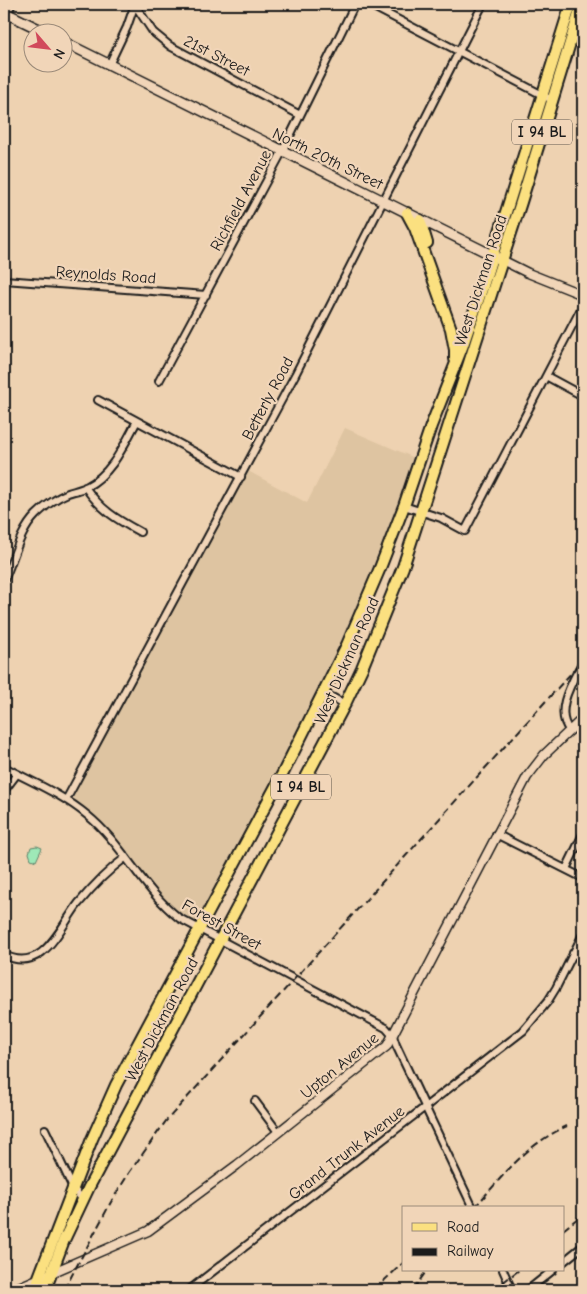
<svg xmlns="http://www.w3.org/2000/svg" width="587" height="1294" font-family="'Comic Neue',sans-serif">
	<style>
		.built { fill: #dec4a1 }
		.green { fill: #9ee8b7; stroke: #5d826a }
		.lines { fill: none; stroke-linecap: round; stroke-linejoin: round }
		.minor-casing { stroke: #1c1c1c; stroke-width: 10 }
		.tertiary-casing { stroke: #1c1c1c; stroke-width: 11 }
		.secondary-casing { stroke: #1c1c1c; stroke-width: 12 }
		.primary-casing { stroke: #1c1c1c; stroke-width: 14 }
		.minor { stroke: #f1d5b8; stroke-width: 6 }
		.tertiary { stroke: #f1d5b8; stroke-width: 8 }
		.secondary { stroke: #f1d5b8; stroke-width: 9 }
		.primary { stroke: #fbe080; stroke-width: 10 }
		.rail { stroke: #1c1c1c; stroke-width: 2; stroke-dasharray: 8 4; stroke-linecap: butt }
		.labels { text-anchor: middle; stroke-width: 4.5; stroke-linejoin: round; paint-order: stroke }
		.shield { fill: #f1d5b8; stroke: #5c544b; stroke-width: 1 }
		.shield-label { font-size: 15px; font-weight: bold; fill: #1c1c1c }
		.street-label { font-size: 16px; fill: #1c1c1c; stroke: #f1d5b8 }
	</style>
	<rect width="100%" height="100%" fill="#eed2b1"/>
	<filter id="ink" filterUnits="userSpaceOnUse"><feTurbulence type="fractalNoise" baseFrequency=".02" numOctaves="2"/><feDisplacementMap in="SourceGraphic" scale="10" xChannelSelector="R" yChannelSelector="G"/><feConvolveMatrix kernelMatrix="1 2 1 2 8 2 1 2 1" color-interpolation-filters="sRGB"/></filter>
	<g filter="url(#ink)">
		<path class="built" d="M345 428 417 459 376 571 316 701 200 920 193 921 185 917 163 900 105 827 75 800 73 795 248 471 307 503Z"/>
		<path class="green" d="M37 846 42 848 36 861 31 859 29 853 31 847Z"/>
		<g class="lines">
			<defs>
				<path id="minor" d="M368 4 552 100
					M135 5 153 32 170 46 300 115
					M7 14 12 4
					M109 65 127 27 135 4
					M4 280 206 295
					M546 376 583 396
					M159 381 282 152 355 4
					M98 400 241 477
					M85 487C101 510 116 519 140 532
					M404 506 441 518 465 531 583 305
					M4 580C14 559 19 532 36 515 45 506 56 498 68 493 74 491 80 490 86 487 112 474 124 445 137 421
					M324 693 345 704
					M570 731C553 711 573 681 583 661
					M4 767C32 782 62 794 87 815 123 844 142 889 179 918L386 1028 393 1036 396 1045 473 1208
					M4 791 17 774
					M66 800 295 375 483 4
					M496 834 583 878
					M566 869 583 834
					M573 953 583 958
					M4 955C43 974 59 929 78 904 92 887 107 871 125 858
					M255 1101 278 1132
					M45 1129 73 1188 83 1200
					M563 1262 583 1246
					M503 1270 512 1290
					M189 1290 523 1031 548 1001 556 988 583 934
					M528 1290 553 1270"/>
				<path id="tertiary" d="M502 260 528 273 583 295
					M12 1290 148 1231 237 1165 387 1046 527 777 544 755 583 718"/>
				<path id="secondary" d="M4 12 45 32
					M62 41 502 260"/>
				<path id="primary" d="M407 213 415 228 451 329 455 350V359
					M420 220 427 243
					M36 1290 39 1277 92 1139 116 1085 283 773 347 645 380 568 404 506 431 426 463 345 482 289 571 4
					M45 1290 64 1240 89 1187 345 704 362 668 403 567 521 202 582 4"/>
			</defs>
			<use href="#minor" class="minor-casing"/>
			<use href="#tertiary" class="tertiary-casing"/>
			<use href="#secondary" class="secondary-casing"/>
			<use href="#primary" class="primary-casing"/>
			<use href="#minor" class="minor"/>
			<use href="#tertiary" class="tertiary"/>
			<use href="#secondary" class="secondary"/>
			<use href="#primary" class="primary"/>
			<path class="rail" d="M474 1208C505 1174 524 1146 567 1126
				M563 1230 583 1214
				M64 1290 111 1202 129 1173 166 1121 583 660
				M374 1290 403 1263
				M413 1290 427 1270
				M493 1290 519 1270"/>
		</g>
	</g>
	<g class="labels">
		<g class="shield">
			<rect x="512" y="119.5" width="60" height="25" rx="4"/>
			<rect x="271" y="774.5" width="60" height="25" rx="4"/>
		</g>
		<g class="shield-label">
			<text x="542" y="137">I 94 BL</text>
			<text x="301" y="792">I 94 BL</text>
		</g>
		<g class="street-label">
			<text transform="translate(217 55) rotate(27)" y="6">21st Street</text>
			<text transform="translate(328 158) rotate(26)" y="6">North 20th Street</text>
			<text transform="translate(240 200) rotate(-62)" y="6">Richfield Avenue</text>
			<text transform="translate(106 274) rotate(4)" y="6">Reynolds Road</text>
			<text transform="translate(480 280) rotate(-72)" y="6">West Dickman Road</text>
			<text transform="translate(267 398) rotate(-62)" y="6">Betterly Road</text>
			<text transform="translate(346 660) rotate(-66)" y="6">West Dickman Road</text>
			<text transform="translate(222 924) rotate(29)" y="6">Forest Street</text>
			<text transform="translate(161 1019) rotate(-62)" y="6">West Dickman Road</text>
			<text transform="translate(339 1065) rotate(-39)" y="6">Upton Avenue</text>
			<text transform="translate(346 1152) rotate(-38)" y="6">Grand Trunk Avenue</text>
		</g>
	</g>
	<rect width="587" height="1294" fill="none" stroke="#f1d5b8" stroke-width="20"/>
	<rect x="10" y="10" width="567" height="1274" fill="none" stroke="#1c1c1c" stroke-width="2" filter="url(#ink)"/>
	<rect x="402" y="1206" width="162" height="65" fill="#f1d5b8" stroke="#9c8b7a"/>
	<rect x="412" y="1223" width="25" height="8" fill="#fbe080" stroke="#9c8b7a"/>
	<text x="447" y="1232" font-size="15" fill="#1c1c1c">Road</text>
	<rect x="412" y="1248" width="25" height="8" fill="#1c1c1c" stroke="#9c8b7a"/>
	<text x="447" y="1256" font-size="15" fill="#1c1c1c">Railway</text>
	<g transform="translate(48 48) rotate(118)"><circle r="24" fill="#f1d5b8" stroke="#9c8b7a"/>
	<path d="M0-4L9 19L0 12L-9 19Z" fill="#d1495b"/>
	<text y="-8" font-size="14" font-weight="bold" text-anchor="middle" fill="#1c1c1c">N</text>
	</g>
</svg>
